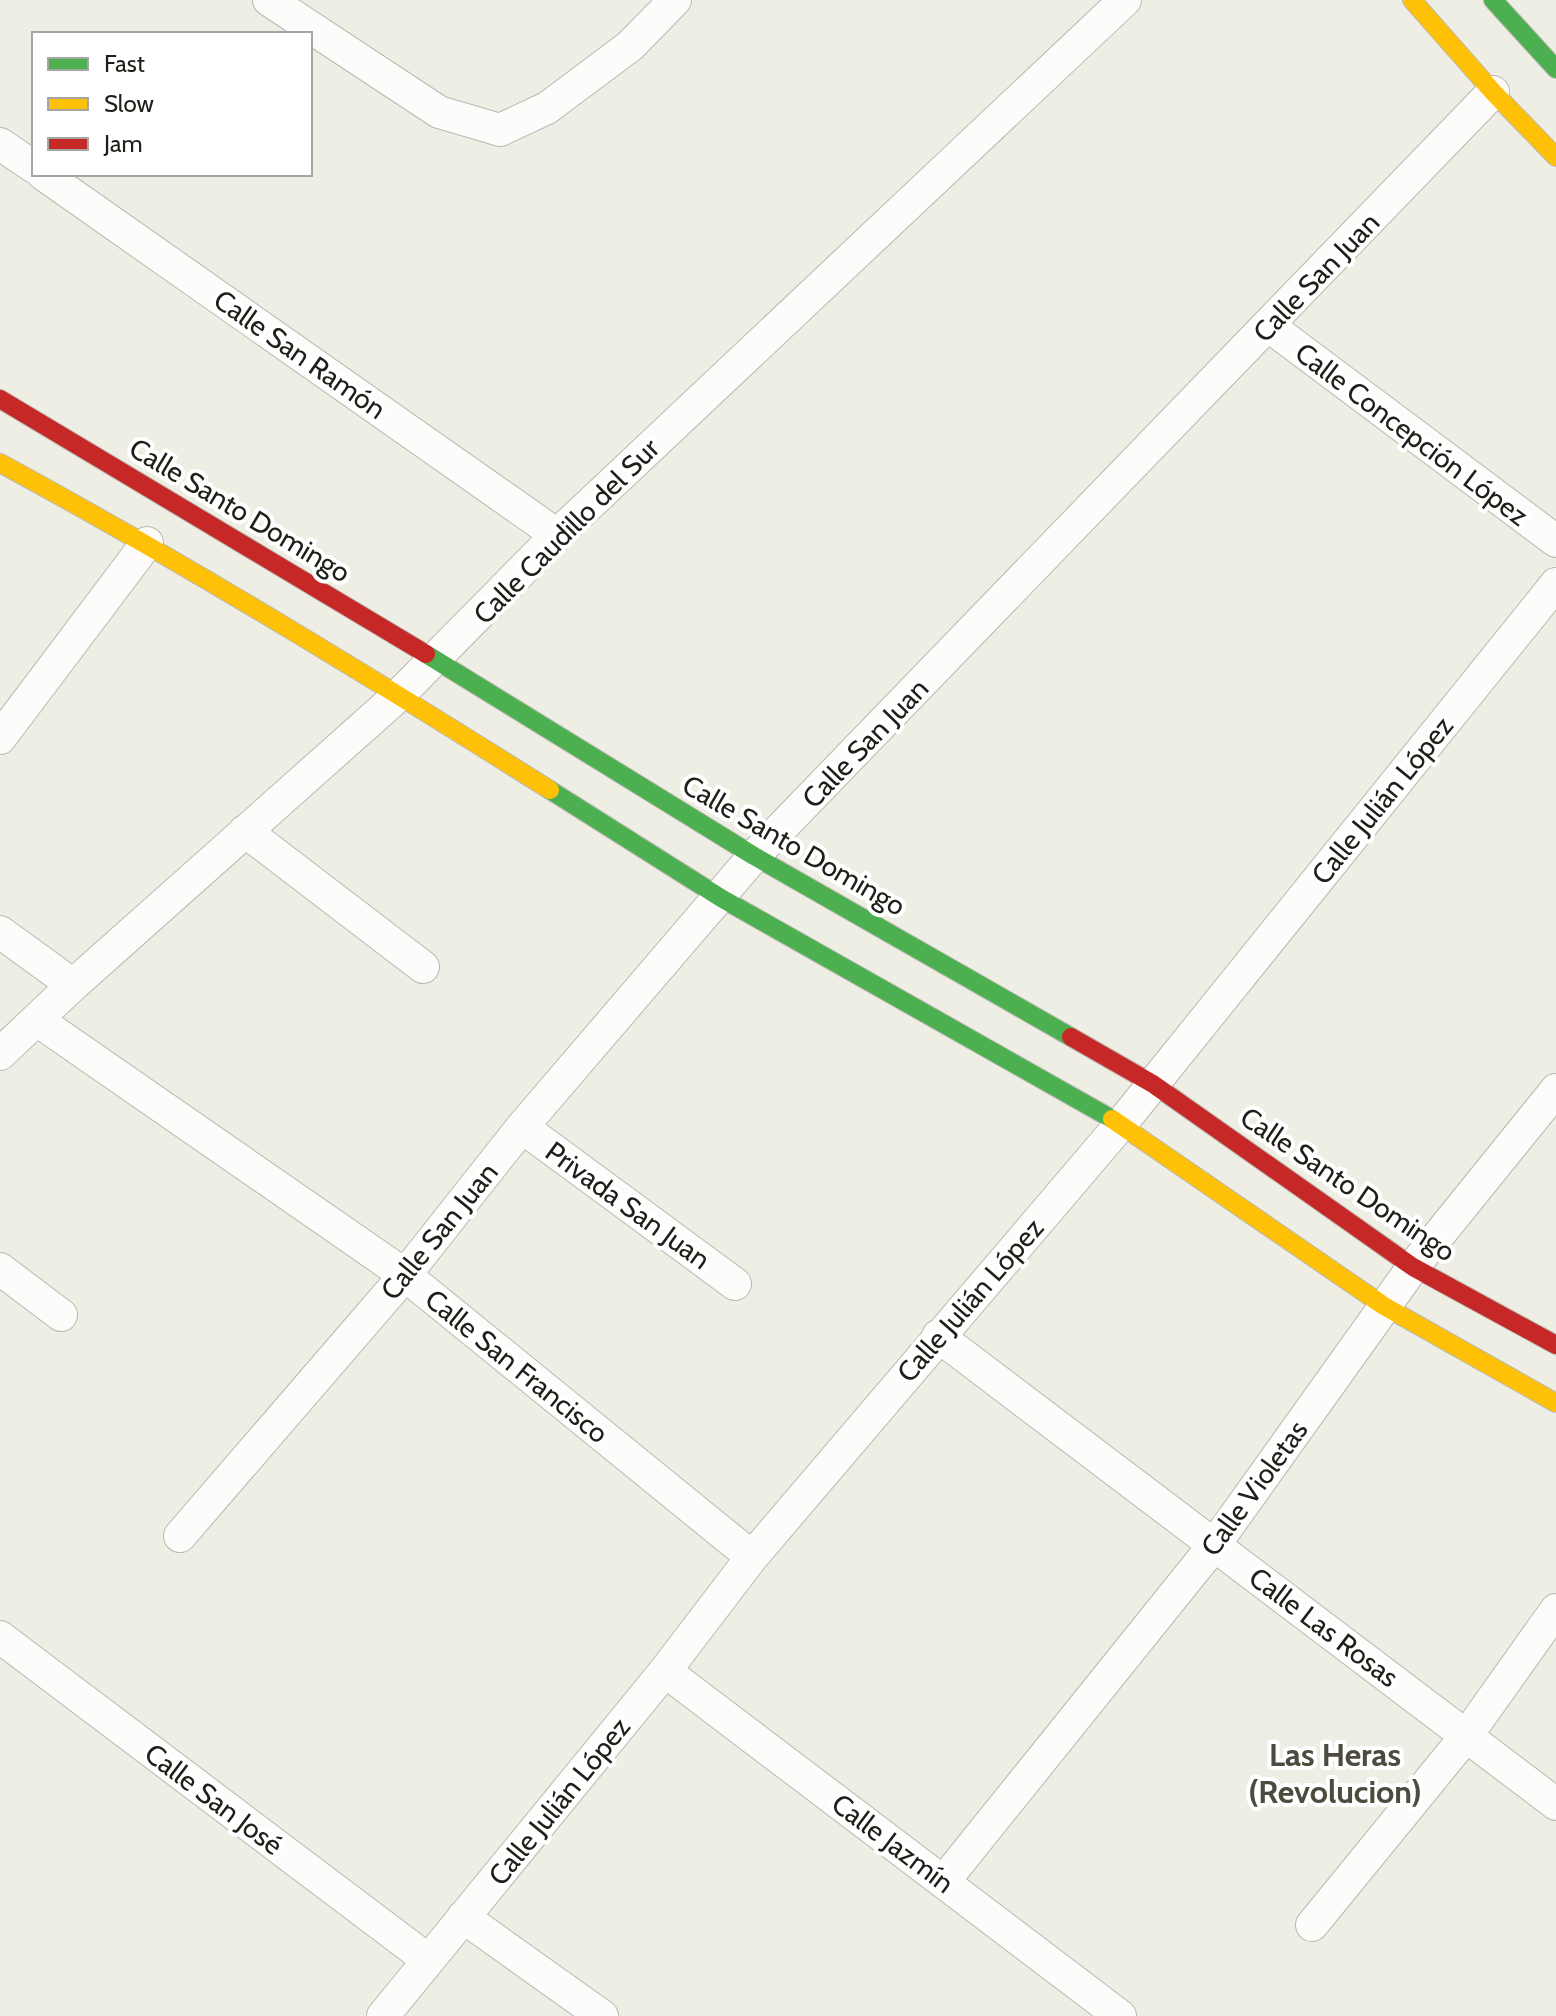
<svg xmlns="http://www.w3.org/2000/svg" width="1556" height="2016" font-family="Cabin,sans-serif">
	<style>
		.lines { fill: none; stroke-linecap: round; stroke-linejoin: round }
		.street-casing { stroke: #b9b8b1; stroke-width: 34 }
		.fast-casing { stroke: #b9b8b1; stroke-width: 20 }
		.slow-casing { stroke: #b9b8b1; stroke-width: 20 }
		.jam-casing { stroke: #b9b8b1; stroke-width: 20 }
		.street { stroke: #fdfcfb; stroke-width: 32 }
		.fast { stroke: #4caf50; stroke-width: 18 }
		.slow { stroke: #ffc107; stroke-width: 18 }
		.jam { stroke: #c62828; stroke-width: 18 }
		.labels { text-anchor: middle; stroke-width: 8; stroke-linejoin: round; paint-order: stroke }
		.street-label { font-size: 28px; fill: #1f1e18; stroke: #fff }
		.quarter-label { font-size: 32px; font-weight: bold; fill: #4d4b3d; stroke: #fff }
	</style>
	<rect width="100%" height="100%" fill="#efeee4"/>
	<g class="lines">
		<defs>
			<path id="street" d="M269 0 439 112 500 130 547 108 630 46 675 0
				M0 144 34 167
				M43 174 557 535
				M1269 326 1556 541
				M0 738 147 543
				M245 831 423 967
				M0 932 73 985
				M37 1020 405 1275 752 1557
				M0 1054 73 985 399 695 557 535 1125 0
				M522 1127 735 1284
				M0 1269 61 1315
				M938 1336 1556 1804
				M180 1536 405 1275 522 1127 754 856 1493 92
				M0 1637 428 1960
				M665 1671 1120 2016
				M944 1881 1215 1544 1413 1267 1556 1090
				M463 1917 602 2016
				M1312 1925 1467 1735 1556 1610
				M383 2016 665 1671 752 1557 1121 1124 1556 584"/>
			<path id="fast" d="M1493 0 1556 69
				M426 654 754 856 1071 1037
				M550 790 721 898 1112 1119"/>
			<path id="slow" d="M1412 0 1493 92 1556 157
				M0 463C188 565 369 676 550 790
				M1112 1119 1384 1306 1556 1403"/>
			<path id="jam" d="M0 399 426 654
				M1071 1037 1153 1084 1413 1267 1556 1345"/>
		</defs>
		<use href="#street" class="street-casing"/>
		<use href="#fast" class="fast-casing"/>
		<use href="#slow" class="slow-casing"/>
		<use href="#jam" class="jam-casing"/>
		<use href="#street" class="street"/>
		<use href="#fast" class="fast"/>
		<use href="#slow" class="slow"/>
		<use href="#jam" class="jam"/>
	</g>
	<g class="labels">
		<g class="street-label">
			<text transform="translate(1316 277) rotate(-46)" y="10">Calle San Juan</text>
			<text transform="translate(300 354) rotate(35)" y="10">Calle San Ramón</text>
			<text transform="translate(1412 434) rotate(37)" y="10">Calle Concepción López</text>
			<text transform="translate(240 510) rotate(31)" y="10">Calle Santo Domingo</text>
			<text transform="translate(566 531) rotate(-45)" y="10">Calle Caudillo del Sur</text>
			<text transform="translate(865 743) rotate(-46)" y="10">Calle San Juan</text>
			<text transform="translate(1382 800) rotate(-51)" y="10">Calle Julián López</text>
			<text transform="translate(794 845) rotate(30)" y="10">Calle Santo Domingo</text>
			<text transform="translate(1348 1184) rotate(34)" y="10">Calle Santo Domingo</text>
			<text transform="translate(628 1205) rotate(36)" y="10">Privada San Juan</text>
			<text transform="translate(439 1231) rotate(-51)" y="10">Calle San Juan</text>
			<text transform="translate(970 1300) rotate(-49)" y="10">Calle Julián López</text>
			<text transform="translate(517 1366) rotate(39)" y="10">Calle San Francisco</text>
			<text transform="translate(1254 1488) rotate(-54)" y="10">Calle Violetas</text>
			<text transform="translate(1324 1627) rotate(37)" y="10">Calle Las Rosas</text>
			<text transform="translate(214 1799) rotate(37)" y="10">Calle San José</text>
			<text transform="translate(559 1801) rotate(-51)" y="10">Calle Julián López</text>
			<text transform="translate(893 1843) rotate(37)" y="10">Calle Jazmín</text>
		</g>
		<g class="quarter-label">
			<text x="1335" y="1766">Las Heras<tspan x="1335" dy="37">(Revolucion)</tspan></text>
		</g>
	</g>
	<rect x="32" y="32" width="280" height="144" fill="#ffffff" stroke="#a5a5a3" stroke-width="2"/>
	<rect x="48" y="58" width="40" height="12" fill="#4caf50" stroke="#a5a5a3" stroke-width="2"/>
	<text x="104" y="72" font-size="24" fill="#1f1e18">Fast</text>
	<rect x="48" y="98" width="40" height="12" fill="#ffc107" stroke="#a5a5a3" stroke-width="2"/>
	<text x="104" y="112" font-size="24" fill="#1f1e18">Slow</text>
	<rect x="48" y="138" width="40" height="12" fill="#c62828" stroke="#a5a5a3" stroke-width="2"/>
	<text x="104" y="152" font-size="24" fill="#1f1e18">Jam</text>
</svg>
